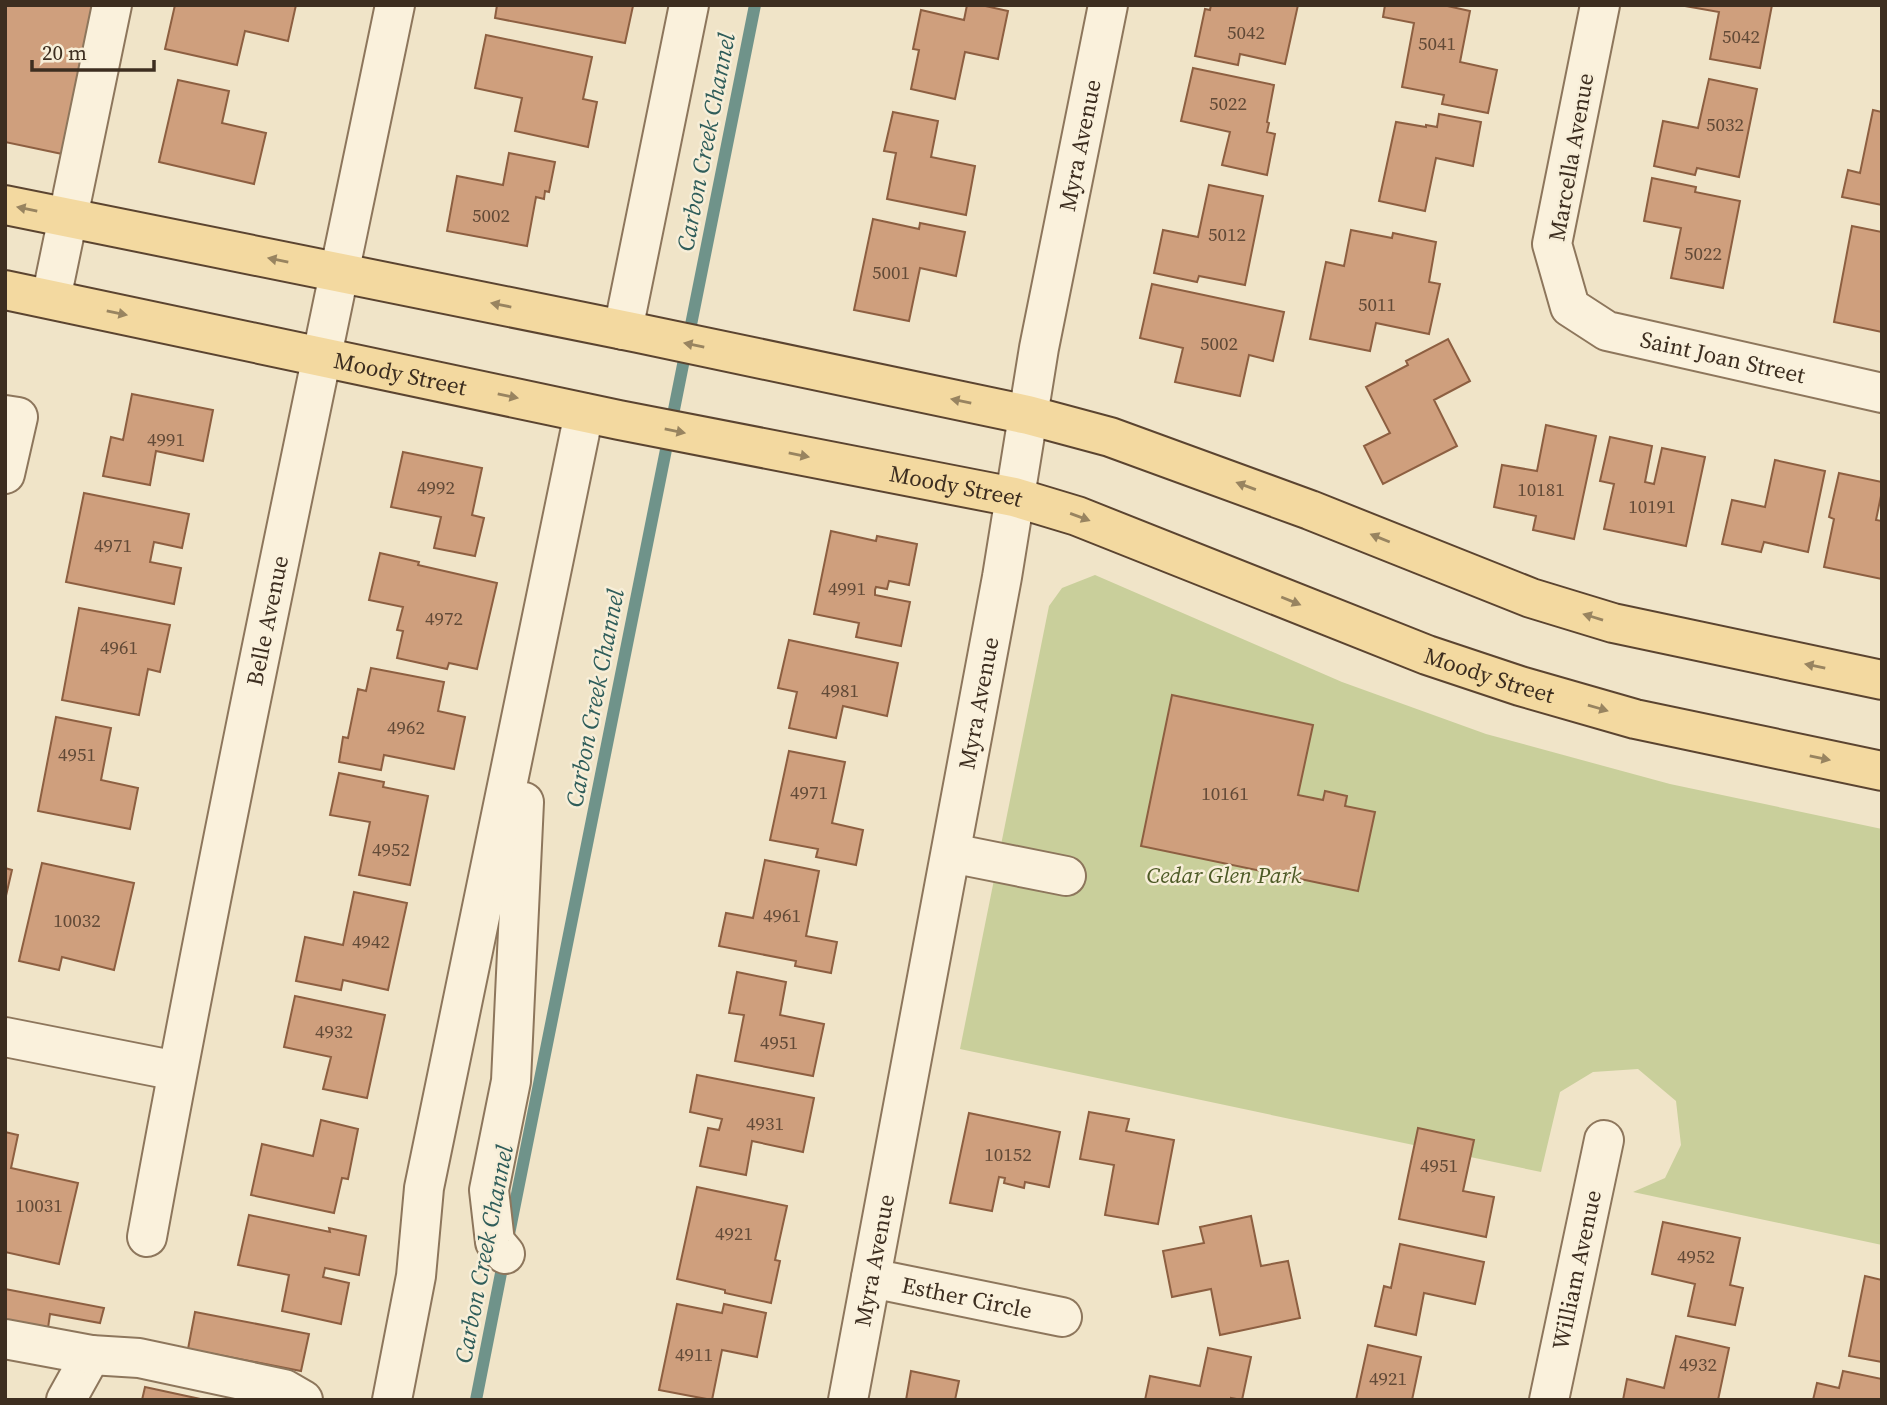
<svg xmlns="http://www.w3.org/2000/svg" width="1887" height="1405" font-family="'Source Serif 4',serif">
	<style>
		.green { fill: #c9cf9b }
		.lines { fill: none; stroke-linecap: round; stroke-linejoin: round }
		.stream { stroke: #6f938a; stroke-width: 12 }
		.building { fill: #cf9f7d; stroke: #8d5f41; stroke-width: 2 }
		.minor-casing { stroke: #8d765c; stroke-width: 42 }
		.major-casing { stroke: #5b4430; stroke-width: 42 }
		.minor { stroke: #faf1dc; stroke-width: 38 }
		.major { stroke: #f3d9a0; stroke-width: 38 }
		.oneway { fill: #988460 }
		.labels { text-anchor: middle; stroke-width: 5; stroke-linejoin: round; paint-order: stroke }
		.number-label { font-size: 19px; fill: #624a37 }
		.street-label { font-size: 23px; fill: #3d2e20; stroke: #f7eed8 }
		.park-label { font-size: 23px; font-style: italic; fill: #4d5a26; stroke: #f7eed8 }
		.water-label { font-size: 24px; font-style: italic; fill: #2f5d5a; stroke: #f7eed8 }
	</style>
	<rect width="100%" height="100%" fill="#f0e4c8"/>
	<path class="green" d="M1095 575 1342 682 1486 734 1670 784 1882 829V1245L1633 1192 1665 1178 1681 1145 1676 1101 1638 1069 1593 1072 1560 1092 1541 1172 960 1049 1049 606 1062 588Z"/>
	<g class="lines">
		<path class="stream" d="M509 1234 755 5
			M476 1400 504 1258"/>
	</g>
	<path class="building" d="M5 5H98L67 155 5 142Z
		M175 5H296L288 41 245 31 237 65 165 49Z
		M497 5H630L633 6 625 43 495 18Z
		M967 5H981L1008 11 998 59 965 52 955 99 911 89 919 50 913 49 921 10 964 20Z
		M1211 5H1298L1285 64 1240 54 1238 65 1195 56 1205 9 1210 10Z
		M1385 5H1443L1470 11 1460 62 1497 70 1488 113 1442 104 1444 95 1402 87 1414 23 1383 17Z
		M1772 5 1760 68 1710 59 1719 12 1685 6Z
		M486 35 592 57 583 99 597 102 588 147 515 131 522 98 475 88Z
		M1193 68 1274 85 1267 122 1269 123 1267 132 1275 134 1267 175 1222 165 1230 132 1181 121Z
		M1709 79 1757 89 1739 177 1697 168 1695 175 1654 166 1663 121 1698 128Z
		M178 80 229 91 222 123 266 133 254 184 159 162Z
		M1873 110 1882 112V205L1842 197 1848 170 1860 173Z
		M893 112 938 121 931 157 975 166 966 215 887 199 896 153 884 151Z
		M1439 114 1481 122 1473 166 1436 158 1425 211 1379 201 1396 122 1426 127V125L1437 127Z
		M509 153 555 162 549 192 545 191 544 199 536 197 527 246 447 231 457 176 503 185Z
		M1652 178 1696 187 1695 192 1740 201 1723 288 1671 278 1681 228 1644 221Z
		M1209 185 1263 196 1245 285 1199 276 1197 282 1154 273 1163 230 1198 237Z
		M873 219 919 229 920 223 965 232 956 276 920 268 909 321 854 310Z
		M1852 226 1882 232V332L1834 322Z
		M1351 230 1392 238 1393 233 1436 242 1429 282 1440 284 1429 334 1376 323 1370 351 1310 339 1326 262 1344 266Z
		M1152 284 1284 312 1273 361 1249 355 1240 396 1175 382 1183 348 1140 338Z
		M1448 339 1470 381 1434 400 1457 446 1383 484 1364 446 1390 433 1366 387 1408 365 1406 361Z
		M132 394 213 410 203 461 156 451 150 485 103 476 111 437 123 440Z
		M1546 425 1596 436 1574 539 1533 530 1536 516 1494 507 1502 465 1537 471Z
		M1610 437 1652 446 1645 482 1654 484 1662 448 1705 457 1686 546 1604 529 1614 484 1600 481Z
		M403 452 482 468 472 515 484 518 475 556 434 548 441 517 391 507Z
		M1775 460 1825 471 1808 552 1764 542 1761 552 1722 544 1732 500 1765 507Z
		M1839 473 1882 482V491L1876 520 1882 521V579L1824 567 1834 519 1829 517Z
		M84 493 189 514 182 548 154 542 150 562 181 568 174 604 66 582Z
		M831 531 876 541 877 536 917 544 909 585 889 581 887 589 876 587 875 590V595L910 602 901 646 856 637 859 623 814 614Z
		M380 553 419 562 418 565 497 583 477 669 449 663 447 669 397 658 403 631 397 630 403 607 369 600Z
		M79 608 170 625 160 672 148 669 139 715 62 700Z
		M789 640 898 663 887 716 843 706 836 738 789 728 797 692 778 688Z
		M371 668 444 682 438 711 465 717 454 769 384 755 381 770 339 762 343 737 348 738 358 689 366 691Z
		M1172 695 1313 725 1298 795 1323 800 1325 791 1347 796 1345 806 1375 812 1358 891 1141 846Z
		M56 717 111 728 101 780 138 788 130 829 38 811Z
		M789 751 845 762 832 823 863 830 856 865 816 857 818 849 770 840Z
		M339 773 384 782 383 787 428 796 410 885 359 875 370 822 330 815Z
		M765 860 819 871 806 936 837 942 831 973 795 966 796 961 719 946 726 913 753 918Z
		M42 863 134 883 114 970 62 957 59 970 19 961Z
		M5 868 12 870 5 900Z
		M354 892 407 903 388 990 343 980 341 990 296 981 305 937 343 945Z
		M737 972 786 982 780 1015 824 1024 813 1076 735 1061 744 1015 729 1013Z
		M295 996 385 1015 367 1098 323 1089 331 1057 284 1047Z
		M697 1075 814 1098 803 1152 752 1141 746 1175 700 1166 708 1128 719 1130 722 1119 690 1112Z
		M1089 1112 1129 1119 1126 1131 1174 1140 1158 1224 1105 1215 1114 1165 1080 1159Z
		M969 1113 1060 1132 1049 1187 1025 1182 1024 1188 1004 1183 1005 1178 999 1177 992 1211 950 1203Z
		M321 1120 358 1129 348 1179 342 1178 334 1213 251 1195 262 1144 313 1156Z
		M1418 1128 1474 1140 1463 1191 1494 1197 1486 1237 1399 1219Z
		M5 1132 18 1135 11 1168 78 1183 59 1264 5 1252Z
		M697 1187 787 1206 775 1260 780 1261 771 1303 725 1293V1290L677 1279Z
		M249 1215 330 1232 329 1228 366 1236 359 1275 325 1268 323 1277 349 1283 341 1324 282 1311 289 1275 238 1265Z
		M1251 1216 1261 1266 1288 1261 1300 1318 1220 1335 1211 1289 1172 1297 1163 1251 1204 1243 1200 1227Z
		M1663 1222 1740 1238 1730 1285 1743 1288 1735 1325 1688 1316 1695 1284 1652 1274Z
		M1400 1244 1484 1262 1475 1304 1424 1293 1416 1335 1375 1326 1384 1286 1391 1288Z
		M1865 1276 1882 1280V1362L1849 1356Z
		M5 1289 104 1308 100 1323 50 1314 47 1335 5 1327Z
		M677 1304 722 1313 724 1304 766 1313 757 1357 722 1350 712 1400 659 1390Z
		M195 1312 309 1334 301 1371 188 1349Z
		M1676 1336 1729 1348 1718 1400H1623L1627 1379 1664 1388Z
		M1368 1345 1421 1357 1412 1400H1356Z
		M1208 1348 1251 1357 1242 1400 1231 1398V1400H1145L1150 1376 1200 1386Z
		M911 1371 959 1381 955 1400H906Z
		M1843 1371 1882 1379V1400H1813L1817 1383 1839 1388Z
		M145 1387 205 1400H142Z"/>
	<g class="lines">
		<defs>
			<g id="minor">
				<path id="s1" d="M1600 5 1552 244 1570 307 1607 331 1882 393"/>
				<path d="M51 299 112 5"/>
				<path d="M623 330 689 5"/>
				<path d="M5 415 18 417 5 474"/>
				<path d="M951 853 1066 876"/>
				<path d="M5 1037 177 1071"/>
				<path id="s2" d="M147 1237C222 825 310 415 395 5"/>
				<path d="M505 1254 495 1242 489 1190 511 1081 524 802"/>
				<path id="s3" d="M871 1278 1062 1317"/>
				<path d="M5 1339 91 1355 66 1400"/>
				<path d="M91 1355 139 1358 284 1389 303 1400"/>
				<path d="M392 1400 416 1276 424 1188 584 413"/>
				<path id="s4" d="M848 1400 1002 577 1039 348 1108 5"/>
				<path id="s5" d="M1549 1400 1604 1140"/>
			</g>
			<g id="major">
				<path d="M5 205 638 333 1028 415 1110 437 1310 510 1531 598 1613 623 1882 680"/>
				<path id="s6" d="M5 290 619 420 1014 497 1077 516 1427 655 1520 686 1635 719 1882 771"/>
			</g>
		</defs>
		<use href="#minor" class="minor-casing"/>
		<use href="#major" class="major-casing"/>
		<use href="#minor" class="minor"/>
		<use href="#major" class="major"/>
	</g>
	<defs><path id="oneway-solid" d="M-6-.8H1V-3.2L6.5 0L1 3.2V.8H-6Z" transform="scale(1.75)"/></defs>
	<g class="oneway">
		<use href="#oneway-solid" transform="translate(27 209) rotate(-168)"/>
		<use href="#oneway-solid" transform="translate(278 260) rotate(-169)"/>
		<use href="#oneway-solid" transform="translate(501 305) rotate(-169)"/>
		<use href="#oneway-solid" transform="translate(117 313) rotate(12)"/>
		<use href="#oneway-solid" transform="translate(694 345) rotate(-168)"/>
		<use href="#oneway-solid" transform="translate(508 396) rotate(12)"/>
		<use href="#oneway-solid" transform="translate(961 401) rotate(-168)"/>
		<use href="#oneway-solid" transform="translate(675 431) rotate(11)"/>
		<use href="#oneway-solid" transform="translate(799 455) rotate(11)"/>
		<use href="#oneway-solid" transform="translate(1246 486) rotate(-160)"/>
		<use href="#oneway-solid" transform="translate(1080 517) rotate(20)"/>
		<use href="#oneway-solid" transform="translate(1380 538) rotate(-158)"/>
		<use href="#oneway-solid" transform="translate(1291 601) rotate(22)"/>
		<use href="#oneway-solid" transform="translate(1593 617) rotate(-163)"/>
		<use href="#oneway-solid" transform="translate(1815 666) rotate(-168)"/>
		<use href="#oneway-solid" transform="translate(1598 708) rotate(16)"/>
		<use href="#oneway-solid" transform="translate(1820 758) rotate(12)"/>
	</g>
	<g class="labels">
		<g class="number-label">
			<text x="1246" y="39">5042</text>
			<text x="1741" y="43">5042</text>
			<text x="1437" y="50">5041</text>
			<text x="1228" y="110">5022</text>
			<text x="1725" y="131">5032</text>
			<text x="491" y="222">5002</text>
			<text x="1227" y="241">5012</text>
			<text x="1703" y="260">5022</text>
			<text x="891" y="279">5001</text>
			<text x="1377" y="311">5011</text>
			<text x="1219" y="350">5002</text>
			<text x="166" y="446">4991</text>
			<text x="436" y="494">4992</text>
			<text x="1541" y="496">10181</text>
			<text x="1652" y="513">10191</text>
			<text x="113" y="552">4971</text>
			<text x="847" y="595">4991</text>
			<text x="444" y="625">4972</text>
			<text x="119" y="654">4961</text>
			<text x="840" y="697">4981</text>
			<text x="406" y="734">4962</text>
			<text x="77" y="761">4951</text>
			<text x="809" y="799">4971</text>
			<text x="1225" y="800">10161</text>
			<text x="391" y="856">4952</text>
			<text x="782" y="922">4961</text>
			<text x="77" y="927">10032</text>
			<text x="371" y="948">4942</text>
			<text x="334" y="1038">4932</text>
			<text x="779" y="1049">4951</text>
			<text x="765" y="1130">4931</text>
			<text x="1008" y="1161">10152</text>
			<text x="1439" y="1172">4951</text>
			<text x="39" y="1212">10031</text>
			<text x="734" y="1240">4921</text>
			<text x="1696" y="1263">4952</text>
			<text x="694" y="1361">4911</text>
			<text x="1698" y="1371">4932</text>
			<text x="1388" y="1385">4921</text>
		</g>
		<g class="street-label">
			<text dy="8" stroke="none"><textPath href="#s4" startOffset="1276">Myra Avenue</textPath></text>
			<text transform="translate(1571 157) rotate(-80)" y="8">Marcella Avenue</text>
			<text dy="8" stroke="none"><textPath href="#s1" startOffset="472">Saint Joan Street</textPath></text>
			<text dy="8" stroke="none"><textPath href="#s6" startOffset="404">Moody Street</textPath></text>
			<text dy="8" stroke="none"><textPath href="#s6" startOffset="971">Moody Street</textPath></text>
			<text dy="8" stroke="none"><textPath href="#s2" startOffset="628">Belle Avenue</textPath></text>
			<text dy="8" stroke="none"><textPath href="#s6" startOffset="1538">Moody Street</textPath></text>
			<text dy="8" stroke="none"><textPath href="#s4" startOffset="709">Myra Avenue</textPath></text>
			<text dy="8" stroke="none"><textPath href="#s4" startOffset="142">Myra Avenue</textPath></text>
			<text dy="8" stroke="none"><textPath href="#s5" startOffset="133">William Avenue</textPath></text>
			<text dy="8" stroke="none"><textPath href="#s3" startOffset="98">Esther Circle</textPath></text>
		</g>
		<g class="park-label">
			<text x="1224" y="883">Cedar Glen Park</text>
		</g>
		<g class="water-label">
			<text transform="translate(706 142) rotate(-79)" y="8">Carbon Creek Channel</text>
			<text transform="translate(595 698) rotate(-79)" y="8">Carbon Creek Channel</text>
			<text transform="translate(484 1254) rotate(-79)" y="8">Carbon Creek Channel</text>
		</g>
	</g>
	<rect width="1887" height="1405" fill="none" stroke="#3d2e20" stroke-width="14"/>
	<path d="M32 60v10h122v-10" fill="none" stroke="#3d2e20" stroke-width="3.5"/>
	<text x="42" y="60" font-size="21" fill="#3d2e20" stroke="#f7eed8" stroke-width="5" paint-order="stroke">20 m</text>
</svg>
